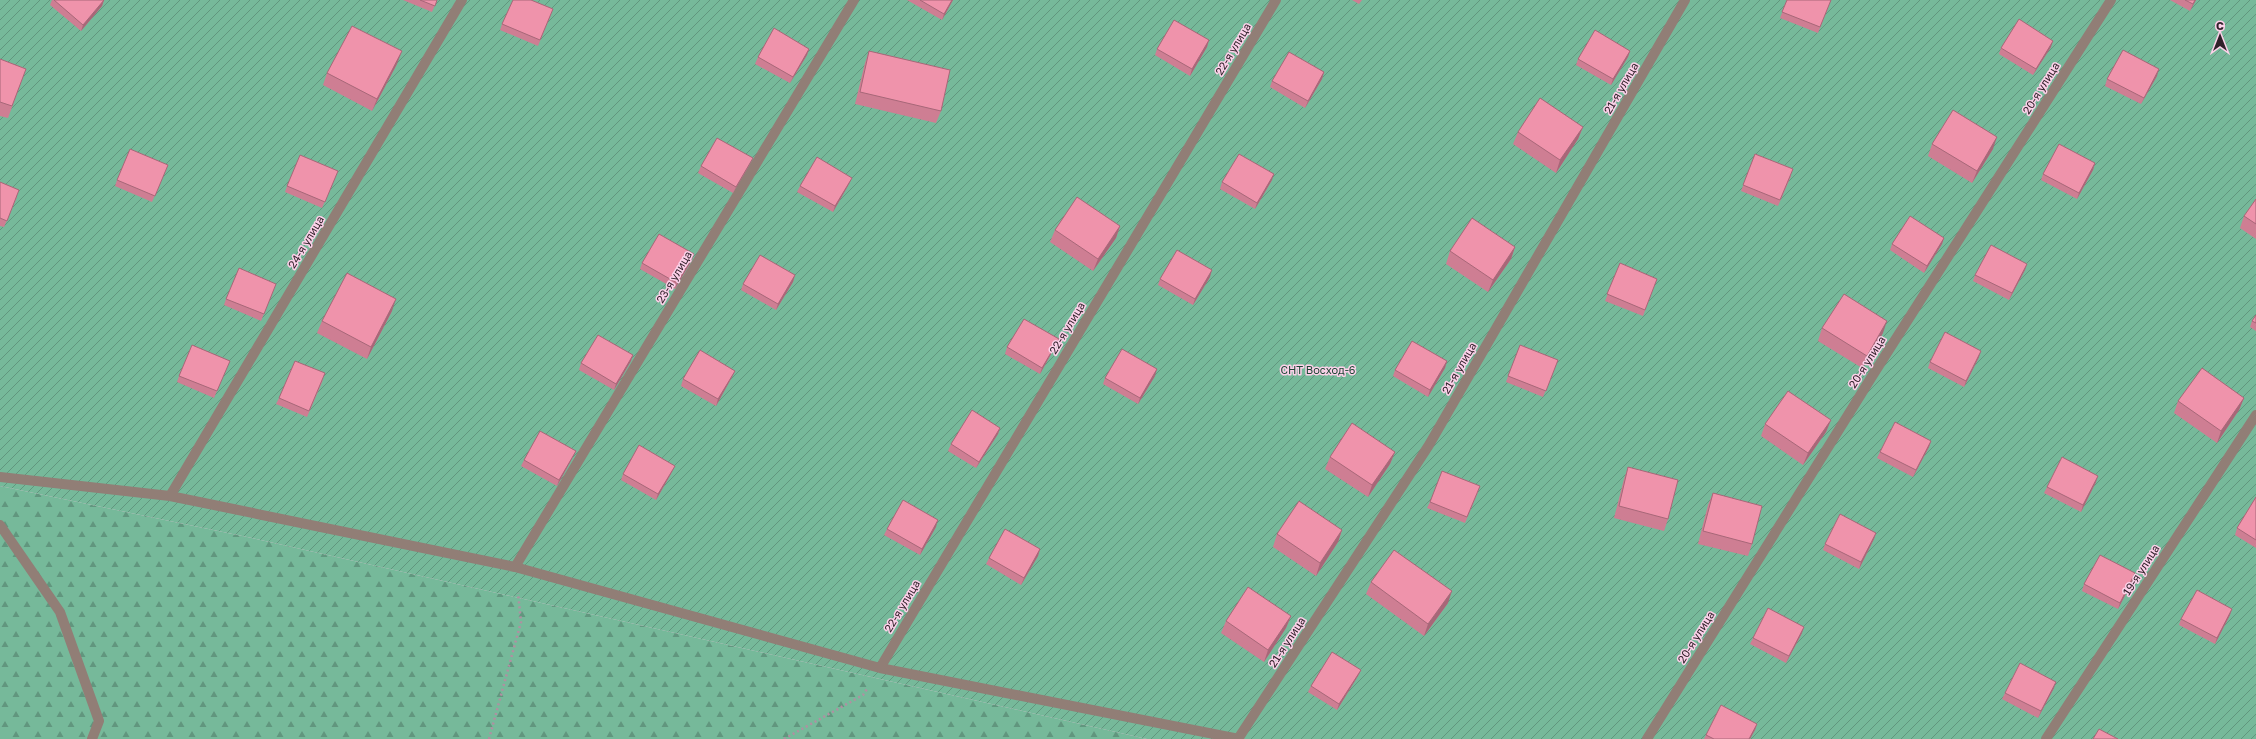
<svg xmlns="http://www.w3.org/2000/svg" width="2256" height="739" font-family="'Golos Text',sans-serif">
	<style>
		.forest { fill: url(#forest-firs) }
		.garden { fill: url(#garden-furrows) }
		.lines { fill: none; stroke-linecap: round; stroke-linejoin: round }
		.path { stroke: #b18fa2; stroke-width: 2.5; stroke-dasharray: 2 3; stroke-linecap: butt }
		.minor { stroke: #917e76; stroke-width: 10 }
		.wall { fill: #ce7e93 }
		.shaded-wall { fill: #a76778 }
		.building { fill: #ef93ab; stroke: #a76778 }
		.labels { text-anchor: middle; stroke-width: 3; stroke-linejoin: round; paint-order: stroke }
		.street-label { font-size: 11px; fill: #302029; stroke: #fcd1e9 }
		.park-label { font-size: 11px; fill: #1d4735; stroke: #fcd1e9 }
	</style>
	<defs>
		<pattern id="forest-firs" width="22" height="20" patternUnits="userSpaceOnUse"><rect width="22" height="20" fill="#76b99a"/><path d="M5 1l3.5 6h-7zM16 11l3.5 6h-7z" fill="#61967e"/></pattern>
		<pattern id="garden-furrows" width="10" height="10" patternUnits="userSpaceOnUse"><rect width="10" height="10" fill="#76b99a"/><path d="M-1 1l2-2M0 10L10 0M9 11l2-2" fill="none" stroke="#61967e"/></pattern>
	</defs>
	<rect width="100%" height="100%" fill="#efc4dc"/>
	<path class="forest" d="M0 486 252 538 1147 739H0Z"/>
	<path class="garden" d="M0 0H2256V739H1147L252 538 0 486Z"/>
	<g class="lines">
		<path class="path" d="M489 739 521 622 518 593
			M784 739 863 695 867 689"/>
		<path class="minor" d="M0 477 170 496 515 567 880 668 1239 739
			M170 496 462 0
			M0 525 60 612 99 721 92 739
			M515 567 854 0
			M880 668 1276 0
			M1238 739 1429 445 1685 0
			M1647 739 1871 378 2111 0
			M2046 739 2256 415"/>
	</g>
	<path class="wall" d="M52 0H104L102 6 81 31 50 5Z
		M403 0H437L432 12Z
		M907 0H953L942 20Z
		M1352 0H1362L1359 4Z
		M1787 0H1831L1818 33 1780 18Z
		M2170 0H2196L2190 11Z
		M553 9 538 46 500 30 502 24Z
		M1209 40 1207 47 1190 76 1155 55 1157 49Z
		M2051 47 2033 75 1999 54 2001 48Z
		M809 49 807 55 790 83 755 64 758 57Z
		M869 51 941 111 936 123 855 104 865 63Z
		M1630 51 1628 57 1611 85 1576 65 1578 59Z
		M0 59 26 69 8 118 0 116Z
		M397 64 372 111 323 85 327 73Z
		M1324 72 1322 79 1305 108 1270 87 1272 81Z
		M2157 76 2141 104 2105 86 2107 79Z
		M1583 127 1578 139 1556 173 1513 144 1518 132Z
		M1932 144 1993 149 1972 183 1928 156Z
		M1755 154 1791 176 1778 206 1741 191Z
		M2095 163 2093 170 2077 199 2041 180 2043 174Z
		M750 164 733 193 698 173 701 166Z
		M168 165 152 202 115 186 117 180Z
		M335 177 322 208 285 192 287 186Z
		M1272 180 1255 209 1220 189 1222 182Z
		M0 182 17 197 4 227 0 226Z
		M849 184 833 212 797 192 800 186Z
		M2256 199V239L2240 228 2244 216Z
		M1120 226 1116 238 1093 271 1050 242 1055 230Z
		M1944 238 1942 244 1924 273 1890 250 1892 244Z
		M1515 247 1511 259 1488 292 1446 264 1450 251Z
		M692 260 675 289 640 269 642 263Z
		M1620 263 1657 279 1643 316 1605 301Z
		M2025 270 2009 300 1973 281 1975 275Z
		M795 275 793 282 776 310 741 290 743 284Z
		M1210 277 1193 305 1158 285 1160 279Z
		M276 284 261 321 224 305 226 299Z
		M392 311 367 359 317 333 322 321Z
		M2256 315V331L2250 327 2252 321Z
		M1822 328 1883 333 1862 368 1818 341Z
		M1059 339 1056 345 1040 374 1005 354 1007 347Z
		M633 355 631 361 614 390 579 370 581 363Z
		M1979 357 1964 387 1928 368 1930 362Z
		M1558 360 1543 397 1506 382 1508 376Z
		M1447 361 1445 368 1428 397 1393 376 1395 370Z
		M227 367 214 398 177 382 179 376Z
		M1155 376 1138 404 1103 384 1105 378Z
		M732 377 716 406 681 386 683 379Z
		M323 380 307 417 276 404 279 398Z
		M2244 398 2239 410 2217 443 2174 413 2178 401Z
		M1831 420 1826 432 1803 465 1761 436 1765 424Z
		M1000 428 998 434 976 468 948 451 951 444Z
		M1931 441 1929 447 1913 477 1877 458 1880 452Z
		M1395 452 1390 464 1368 497 1325 469 1330 457Z
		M573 457 557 486 521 466 524 460Z
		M1628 467 1668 519 1664 531 1614 518 1624 479Z
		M672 472 656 500 621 480 623 474Z
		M2096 482 2081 512 2044 493 2047 487Z
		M1478 492 1465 523 1427 508 1430 502Z
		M1713 493 1752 544 1748 556 1698 544 1708 505Z
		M2256 497V548L2235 535 2237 528Z
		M936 527 920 555 884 535 887 529Z
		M1342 530 1338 542 1316 576 1273 547 1277 534Z
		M1876 533 1874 539 1859 569 1823 550 1825 544Z
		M1040 549 1038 556 1021 585 986 564 989 558Z
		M2133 580 2118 609 2082 591 2084 584Z
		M1371 582 1448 603 1424 636 1366 594Z
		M2230 615 2215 644 2179 625 2181 619Z
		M1291 616 1286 628 1264 662 1221 633 1226 621Z
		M1802 633 1786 663 1750 644 1753 638Z
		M1361 670 1358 676 1337 710 1308 692 1311 686Z
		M2054 688 2038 718 2002 699 2005 693Z
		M1757 724 1755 730 1750 739H1704L1706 735Z"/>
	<path class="shaded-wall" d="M104 0 102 6 81 31 83 25Z
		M952 0H953L942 20 944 14Z
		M2195 0H2196L2190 11 2193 4Z
		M1209 40 1207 47 1190 76 1192 69Z
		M2053 41 2051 47 2033 75 2036 69Z
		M809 49 807 55 790 83 793 77Z
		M402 51 397 64 372 111 377 99Z
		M1630 51 1628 57 1611 85 1613 79Z
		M2159 69 2157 76 2141 104 2144 98Z
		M1324 72 1322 79 1305 108 1308 101Z
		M1583 127 1578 139 1556 173 1560 160Z
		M1997 137 1993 149 1972 183 1977 171Z
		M753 158 750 164 733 193 736 187Z
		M2095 163 2093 170 2077 199 2079 193Z
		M1274 174 1272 180 1255 209 1257 203Z
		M852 178 849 184 833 212 835 206Z
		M1120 226 1116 238 1093 271 1098 259Z
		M1944 238 1942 244 1924 273 1927 266Z
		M1515 247 1511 259 1488 292 1493 280Z
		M694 254 692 260 675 289 677 283Z
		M2027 264 2025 270 2009 300 2012 293Z
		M1212 270 1210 277 1193 305 1195 299Z
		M795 275 793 282 776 310 778 304Z
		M396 299 392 311 367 359 371 347Z
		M1887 321 1883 333 1862 368 1867 356Z
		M1059 339 1056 345 1040 374 1042 368Z
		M1981 351 1979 357 1964 387 1966 381Z
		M633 355 631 361 614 390 616 384Z
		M1447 361 1445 368 1428 397 1430 390Z
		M1157 369 1155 376 1138 404 1140 398Z
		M735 371 732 377 716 406 718 399Z
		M2244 398 2239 410 2217 443 2221 431Z
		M1831 420 1826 432 1803 465 1808 453Z
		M1000 428 998 434 976 468 979 462Z
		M1931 441 1929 447 1913 477 1916 470Z
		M576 451 573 457 557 486 559 480Z
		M1395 452 1390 464 1368 497 1372 485Z
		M675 466 672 472 656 500 658 494Z
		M2098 476 2096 482 2081 512 2083 505Z
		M938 520 936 527 920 555 922 549Z
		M1342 530 1338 542 1316 576 1320 563Z
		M1876 533 1874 539 1859 569 1861 562Z
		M1040 549 1038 556 1021 585 1024 578Z
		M2135 573 2133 580 2118 609 2120 603Z
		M1452 591 1448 603 1424 636 1428 624Z
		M2232 609 2230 615 2215 644 2217 638Z
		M1291 616 1286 628 1264 662 1268 650Z
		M1804 627 1802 633 1786 663 1789 656Z
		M1361 670 1358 676 1337 710 1339 704Z
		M2056 682 2054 688 2038 718 2041 711Z
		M1757 724 1755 730 1750 739H1749Z"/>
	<path class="building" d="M54 0H104L83 25Z
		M420 0H437L435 6Z
		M513 0H531L553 9 540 40 502 24Z
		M920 0H952L944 14Z
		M1787 0H1831L1820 27 1782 12Z
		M2185 0H2195L2193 4Z
		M2019 19 2053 41 2036 69 2001 48Z
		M1174 20 1209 40 1192 69 1157 49Z
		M352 26 402 51 377 99 327 73Z
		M774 28 809 49 793 77 758 57Z
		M1595 30 1630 51 1613 79 1578 59Z
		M2123 50 2159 69 2144 98 2107 79Z
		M869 51 950 70 941 111 860 92Z
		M1289 52 1324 72 1308 101 1272 81Z
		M0 59 26 69 12 106 0 102Z
		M1540 98 1583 127 1560 160 1518 132Z
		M1953 110 1997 137 1977 171 1932 144Z
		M717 138 753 158 736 187 701 166Z
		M2059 144 2095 163 2079 193 2043 174Z
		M130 149 168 165 155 196 117 180Z
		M1239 154 1274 174 1257 203 1222 182Z
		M1755 154 1793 169 1780 200 1743 185Z
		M300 155 338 171 325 202 287 186Z
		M817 157 852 178 835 206 800 186Z
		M0 182 19 190 7 221 0 218Z
		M1077 197 1120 226 1098 259 1055 230Z
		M2256 199V224L2244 216Z
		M1910 216 1944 238 1927 266 1892 244Z
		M1472 218 1515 247 1493 280 1450 251Z
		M659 234 694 254 677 283 642 263Z
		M1991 245 2027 264 2012 293 1975 275Z
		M1177 250 1212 270 1195 299 1160 279Z
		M760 255 795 275 778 304 743 284Z
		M1620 263 1657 279 1645 310 1607 294Z
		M239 268 276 284 264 314 226 299Z
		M347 273 396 299 371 347 322 321Z
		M1844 294 1887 321 1867 356 1822 328Z
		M2256 315V323L2252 321Z
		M1024 319 1059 339 1042 368 1007 347Z
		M1945 332 1981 351 1966 381 1930 362Z
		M598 335 633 355 616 384 581 363Z
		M1412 341 1447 361 1430 390 1395 370Z
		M192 345 230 361 217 391 179 376Z
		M1520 345 1558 360 1546 391 1508 376Z
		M1122 349 1157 369 1140 398 1105 378Z
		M700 350 735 371 718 399 683 379Z
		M295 361 325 373 309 411 279 398Z
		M2202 368 2244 398 2221 431 2178 401Z
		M1788 391 1831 420 1808 453 1765 424Z
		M972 410 1000 428 979 462 951 444Z
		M1895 422 1931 441 1916 470 1880 452Z
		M1352 423 1395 452 1372 485 1330 457Z
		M540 431 576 451 559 480 524 460Z
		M639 445 675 466 658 494 623 474Z
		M2062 457 2098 476 2083 505 2047 487Z
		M1628 467 1678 480 1668 519 1619 506Z
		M1442 471 1480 486 1467 517 1430 502Z
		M1713 493 1762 506 1752 544 1703 531Z
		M2256 497V540L2237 528Z
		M903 500 938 520 922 549 887 529Z
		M1299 501 1342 530 1320 563 1277 534Z
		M1840 514 1876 533 1861 562 1825 544Z
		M1005 529 1040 549 1024 578 989 558Z
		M1394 550 1452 591 1428 624 1371 582Z
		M2100 555 2135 573 2120 603 2084 584Z
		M1248 587 1291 616 1268 650 1226 621Z
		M2197 590 2232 609 2217 638 2181 619Z
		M1768 608 1804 627 1789 656 1753 638Z
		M1332 652 1361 670 1339 704 1311 686Z
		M2020 663 2056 682 2041 711 2005 693Z
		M1721 705 1757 724 1749 739H1714L1706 735Z
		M2099 729 2118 739H2093Z"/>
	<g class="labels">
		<g class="street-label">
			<text transform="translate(1233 49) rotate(-59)" y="4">22-я улица</text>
			<text transform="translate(1621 88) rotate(-60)" y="4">21-я улица</text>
			<text transform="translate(2041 88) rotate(-58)" y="4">20-я улица</text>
			<text transform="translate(306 242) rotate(-59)" y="4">24-я улица</text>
			<text transform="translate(674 277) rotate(-59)" y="4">23-я улица</text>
			<text transform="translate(1067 328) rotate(-59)" y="4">22-я улица</text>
			<text transform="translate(1867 362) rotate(-58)" y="4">20-я улица</text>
			<text transform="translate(1459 368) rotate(-60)" y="4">21-я улица</text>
			<text transform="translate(2141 570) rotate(-57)" y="4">19-я улица</text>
			<text transform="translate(902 606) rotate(-59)" y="4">22-я улица</text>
			<text transform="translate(1696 637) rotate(-58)" y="4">20-я улица</text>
			<text transform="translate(1287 642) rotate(-57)" y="4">21-я улица</text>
		</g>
		<g class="park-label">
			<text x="1318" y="374">СНТ Восход-6</text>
		</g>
	</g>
	<g transform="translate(2220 36)" stroke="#fcd1e9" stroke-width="3" paint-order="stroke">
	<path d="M0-3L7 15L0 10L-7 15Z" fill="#302029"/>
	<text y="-6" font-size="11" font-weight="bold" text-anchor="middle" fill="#302029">С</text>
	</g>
</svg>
